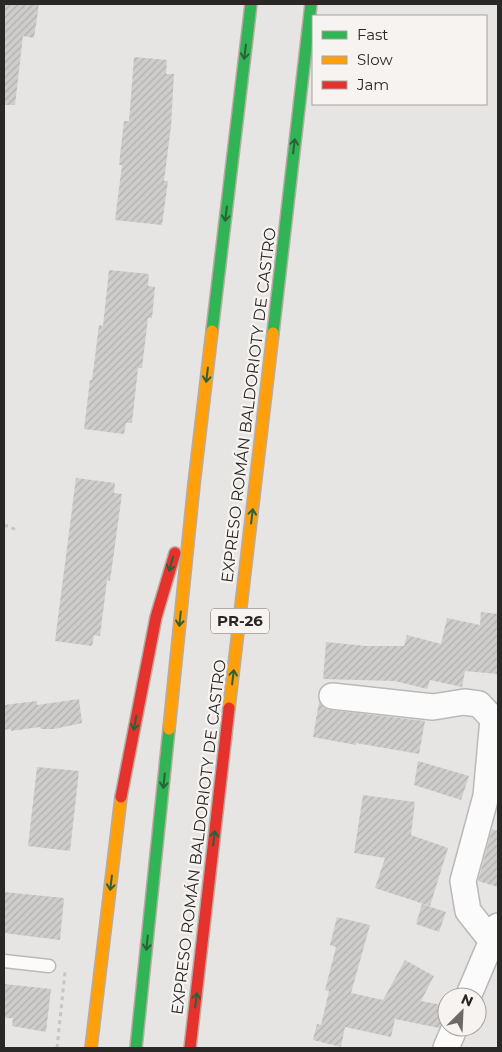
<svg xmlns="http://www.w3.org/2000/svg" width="502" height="1052" font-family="Montserrat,sans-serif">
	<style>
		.building { fill: url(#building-hatch) }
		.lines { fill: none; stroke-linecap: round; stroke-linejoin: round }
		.lane-casing { stroke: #bab8b8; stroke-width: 15 }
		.street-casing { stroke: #bab8b8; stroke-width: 28 }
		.fast-casing { stroke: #b8aca2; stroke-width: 14 }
		.slow-casing { stroke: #b8aca2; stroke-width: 14 }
		.jam-casing { stroke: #b8aca2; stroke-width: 14 }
		.path { stroke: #c6c6c5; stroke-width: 3; stroke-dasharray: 4 4; stroke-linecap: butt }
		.lane { stroke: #fbfbfb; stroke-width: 12 }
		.street { stroke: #fbfbfb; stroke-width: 25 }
		.fast { stroke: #30b455; stroke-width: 11 }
		.slow { stroke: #ff9f0a; stroke-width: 11 }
		.jam { stroke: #e5322d; stroke-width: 11 }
		.oneway { stroke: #2c6039 }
		.labels { text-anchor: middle; stroke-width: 4.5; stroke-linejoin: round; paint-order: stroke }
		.shield { fill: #f6f3f0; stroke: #666563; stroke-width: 1 }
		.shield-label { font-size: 15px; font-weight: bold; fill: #292827 }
		.street-label { font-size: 16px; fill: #292827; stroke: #f6f3f0 }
	</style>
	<defs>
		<pattern id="building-hatch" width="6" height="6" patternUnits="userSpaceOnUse" patternTransform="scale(1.25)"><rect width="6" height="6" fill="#cecdcc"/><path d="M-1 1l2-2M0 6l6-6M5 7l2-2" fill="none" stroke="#b1b0af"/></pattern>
	</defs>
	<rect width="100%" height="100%" fill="#e7e5e4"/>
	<path class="building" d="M4 4H39L34 38 23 36 15 105H4Z
		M134 57 167 60 166 74H174L171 126 164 181H168L162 225 115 220 122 165H119L124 121H129Z
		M109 270 149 274 148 286 155 287 152 318H148L142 368H138L132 423H126L124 434 84 429 90 380H92L99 325 103 326Z
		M76 478 115 483 114 493 122 494 110 581 107 580 100 636 94 635 92 646 55 641Z
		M481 612 498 614V674L465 671 462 687 430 680 427 689 395 681 323 679 326 642 366 646H404L407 635 441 644 447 618 480 625Z
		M79 699 82 723 54 729H41L40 727 11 731V729L4 730V705L37 701V705Z
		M319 702 324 708 330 710 425 721 419 754 356 743V745L313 737Z
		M418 761 469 776 461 800 414 785Z
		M37 767 79 771 70 851 28 846Z
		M363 795 415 802 411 835 448 848 430 906 375 888 385 858 354 853Z
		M492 829 498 831V887L478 881Z
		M4 892 64 898 60 940 4 933Z
		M422 904 446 912 439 932 416 924Z
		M337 917 370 925 351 993 383 1000 405 960 434 976 421 1001 447 1006V1015L439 1028 395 1019 391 1037 345 1027 341 1047 313 1040 317 1024 321 1025 329 991 325 990 336 947 330 945Z
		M4 984 51 989 46 1032 12 1026 13 1018H4Z"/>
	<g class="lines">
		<defs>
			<path id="lane" d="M4 961 49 966"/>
			<path id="street" d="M332 696 433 707 464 702 479 704 493 719 486 796 463 881 468 911 491 940 498 942
				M468 997 498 926
				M446 1048 455 1027"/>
			<path id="fast" d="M212 331 251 4
				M273 333 311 4
				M136 1048 169 729"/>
			<path id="slow" d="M229 708 273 333
				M169 729 194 484 212 331
				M91 1048 121 797"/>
			<path id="jam" d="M121 797 156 617 175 553
				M190 1048 229 708"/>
		</defs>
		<use href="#lane" class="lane-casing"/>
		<use href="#street" class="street-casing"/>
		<use href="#fast" class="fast-casing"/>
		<use href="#slow" class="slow-casing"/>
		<use href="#jam" class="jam-casing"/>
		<path class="path" d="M4 525 19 531
			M57 1048 65 972"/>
		<use href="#lane" class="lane"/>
		<use href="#street" class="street"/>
		<use href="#fast" class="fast"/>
		<use href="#slow" class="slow"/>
		<use href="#jam" class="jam"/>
	</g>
	<defs><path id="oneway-shaft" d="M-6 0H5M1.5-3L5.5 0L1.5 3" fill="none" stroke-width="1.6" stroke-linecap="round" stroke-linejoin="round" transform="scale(1.25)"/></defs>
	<g class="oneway">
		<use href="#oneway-shaft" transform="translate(245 52) rotate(97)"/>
		<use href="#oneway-shaft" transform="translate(294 146) rotate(-83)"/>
		<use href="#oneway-shaft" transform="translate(226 214) rotate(97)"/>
		<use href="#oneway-shaft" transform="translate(207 375) rotate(97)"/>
		<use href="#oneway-shaft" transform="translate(252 516) rotate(-83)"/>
		<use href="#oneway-shaft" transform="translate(171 564) rotate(106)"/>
		<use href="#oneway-shaft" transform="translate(180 619) rotate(96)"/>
		<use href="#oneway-shaft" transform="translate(233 677) rotate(-83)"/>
		<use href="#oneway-shaft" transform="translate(135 723) rotate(101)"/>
		<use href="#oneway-shaft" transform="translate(164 781) rotate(96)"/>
		<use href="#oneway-shaft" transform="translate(214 838) rotate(-83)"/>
		<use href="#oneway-shaft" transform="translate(111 883) rotate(97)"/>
		<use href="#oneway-shaft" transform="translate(147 943) rotate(96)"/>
		<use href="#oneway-shaft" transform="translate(196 1000) rotate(-83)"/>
	</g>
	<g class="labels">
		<rect class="shield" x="211" y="608.5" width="58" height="25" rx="4"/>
		<g class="shield-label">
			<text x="240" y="626">PR-26</text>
		</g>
		<g class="street-label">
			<text transform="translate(248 405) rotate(-83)" y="6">EXPRESO ROMÁN BALDORIOTY DE CASTRO</text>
			<text transform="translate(198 837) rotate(-83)" y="6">EXPRESO ROMÁN BALDORIOTY DE CASTRO</text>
		</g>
	</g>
	<rect width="502" height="1052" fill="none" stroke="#292827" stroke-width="10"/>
	<rect x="312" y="15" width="175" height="90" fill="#f6f3f0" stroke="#a4a2a0"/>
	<rect x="322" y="31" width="25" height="8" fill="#30b455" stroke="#a4a2a0"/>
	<text x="357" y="40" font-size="15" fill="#292827">Fast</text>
	<rect x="322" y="56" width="25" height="8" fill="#ff9f0a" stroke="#a4a2a0"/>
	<text x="357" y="65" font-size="15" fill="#292827">Slow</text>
	<rect x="322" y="81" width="25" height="8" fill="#e5322d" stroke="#a4a2a0"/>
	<text x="357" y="90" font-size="15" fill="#292827">Jam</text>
	<g transform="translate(462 1012) rotate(24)"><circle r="24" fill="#f6f3f0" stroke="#a4a2a0"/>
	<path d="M0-4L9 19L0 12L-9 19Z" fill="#6c6a69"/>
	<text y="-8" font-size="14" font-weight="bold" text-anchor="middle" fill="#292827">N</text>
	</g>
</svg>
